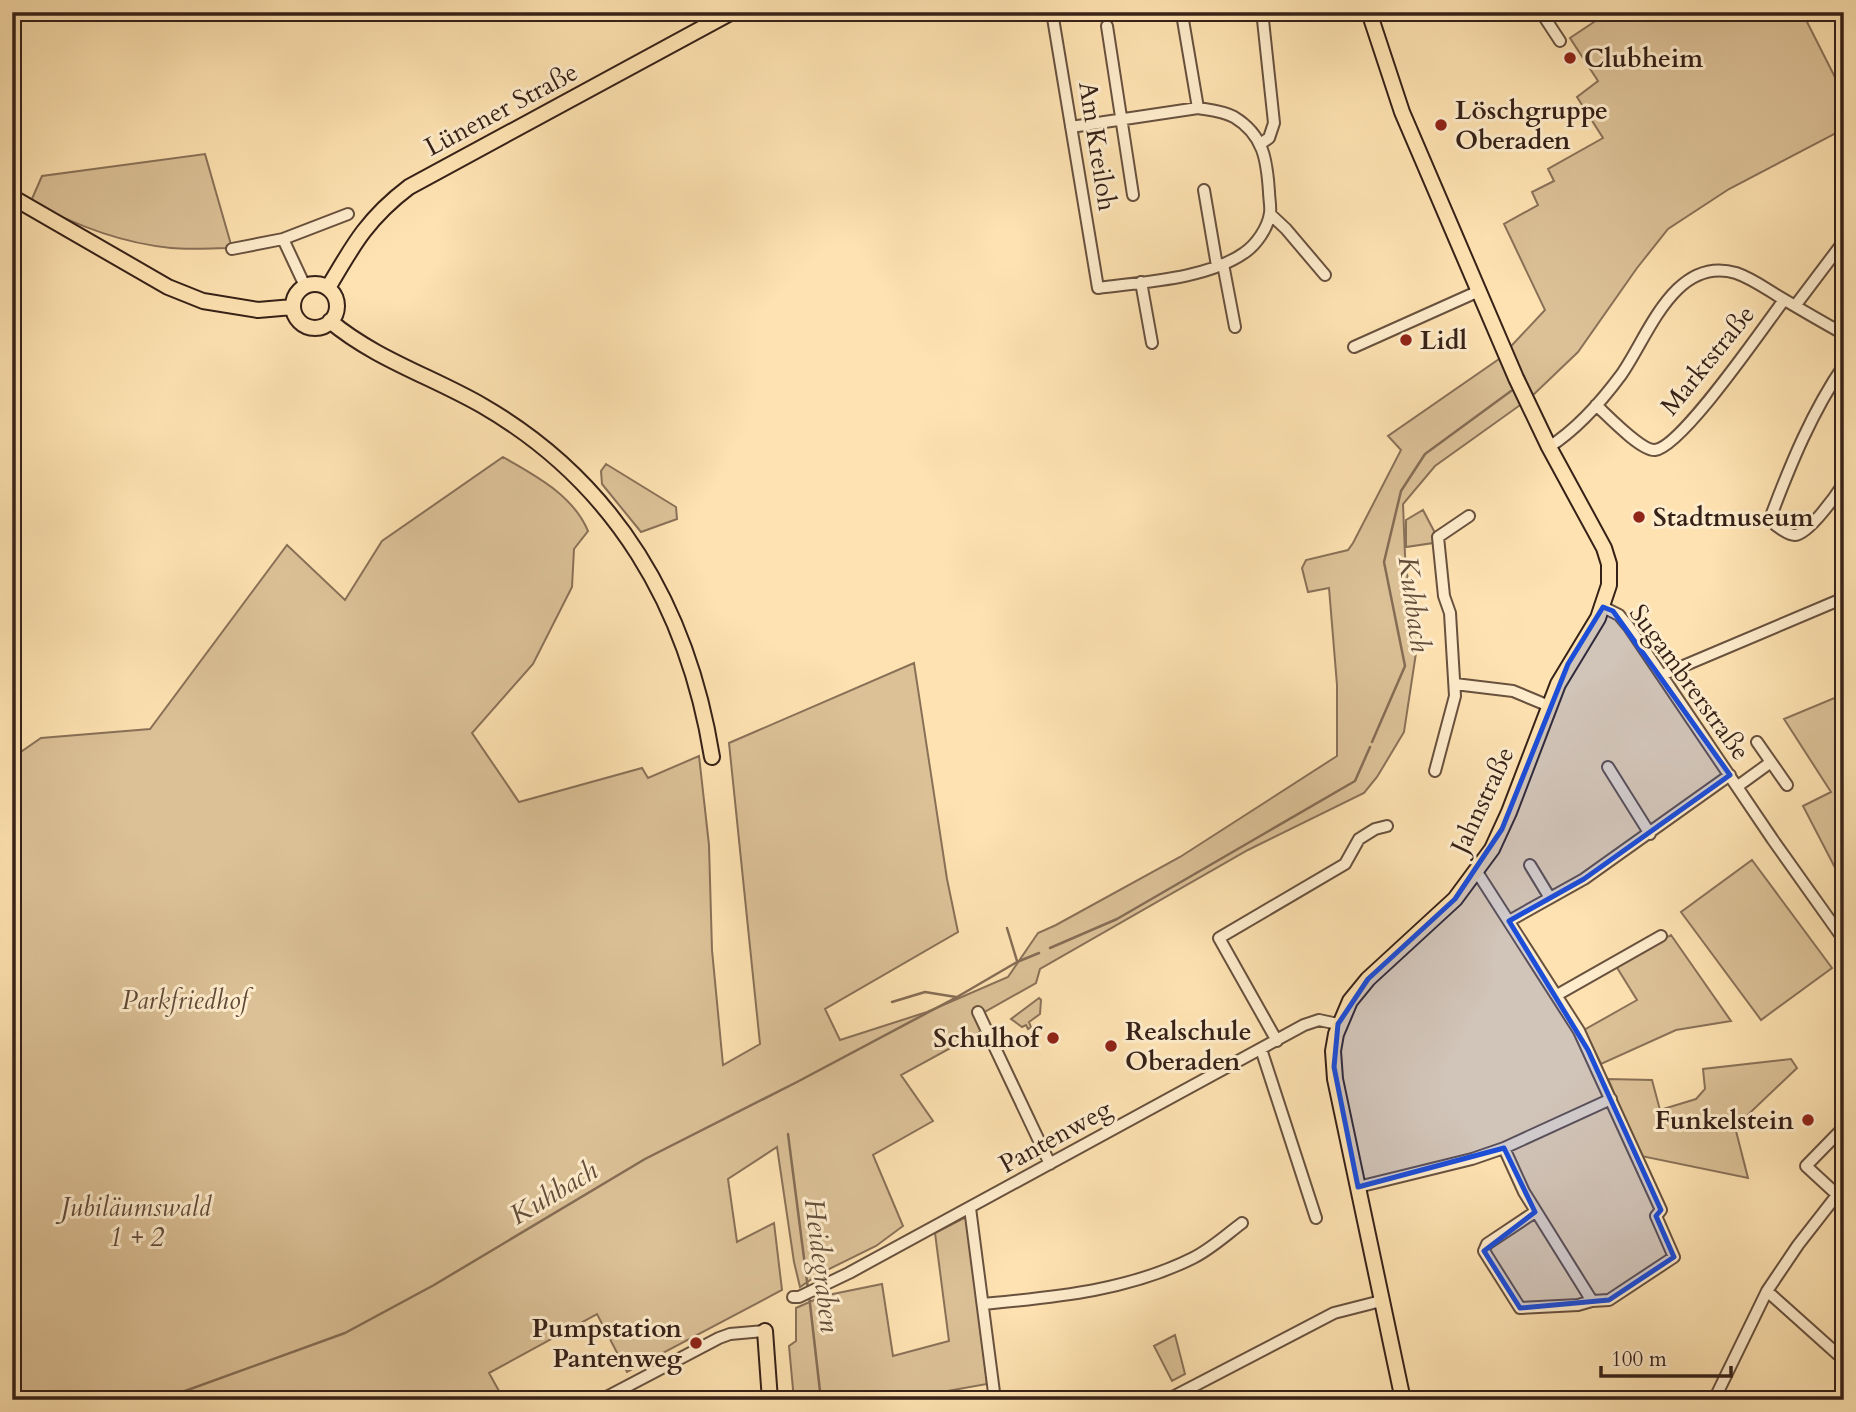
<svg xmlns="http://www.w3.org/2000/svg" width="1856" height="1412" font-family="Cardo,serif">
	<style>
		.green { fill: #dcc197; stroke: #897158; stroke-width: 2 }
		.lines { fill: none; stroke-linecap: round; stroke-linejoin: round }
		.stream { stroke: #856d55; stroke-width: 2.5 }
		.minor-casing { stroke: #68513e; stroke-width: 14 }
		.major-casing { stroke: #362118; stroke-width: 18 }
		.minor { stroke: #feeccc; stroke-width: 10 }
		.major { stroke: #fee2b1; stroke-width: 14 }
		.marked { fill: #1d4ed8; fill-opacity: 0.2; stroke: #1d4ed8; stroke-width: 5; stroke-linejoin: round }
		.poi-dot { fill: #8f2418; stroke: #feeccc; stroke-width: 2.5 }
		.labels { text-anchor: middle; stroke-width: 6; stroke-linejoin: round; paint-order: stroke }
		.poi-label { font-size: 26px; font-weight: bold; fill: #362118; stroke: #feeccc; text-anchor: start }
		.street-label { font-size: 26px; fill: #362118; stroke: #feeccc }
		.park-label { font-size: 26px; font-style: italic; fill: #604938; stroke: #feeccc }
		.water-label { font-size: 28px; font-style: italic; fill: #644d3b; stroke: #feeccc }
	</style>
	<rect width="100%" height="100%" fill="#fee2b1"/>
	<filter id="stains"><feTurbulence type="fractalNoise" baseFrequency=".00286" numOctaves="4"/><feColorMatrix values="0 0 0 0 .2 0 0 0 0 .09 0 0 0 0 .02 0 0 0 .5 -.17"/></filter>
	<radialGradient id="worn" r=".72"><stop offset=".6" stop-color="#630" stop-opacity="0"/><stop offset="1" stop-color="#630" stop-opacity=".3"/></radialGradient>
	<path class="green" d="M1609 12H1802L1844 95V129L1729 189 1668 229 1637 268 1578 352 1530 398 1435 466 1403 504 1405 555 1416 653 1404 732 1377 777 1364 793 1248 850 1040 969 1036 983 983 1013 989 1027 901 1075 933 1121 873 1155 903 1226 876 1246 819 1274 800 1287 794 1262 777 1147 728 1179 737 1242 774 1223 782 1290 627 1372 597 1314 489 1373 504 1400H12V758L41 738 150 729 287 545 345 600 382 541 503 457C536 476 573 495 588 531L574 549 572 587 533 664 472 733 519 802 642 768 648 778 699 756 709 845 712 950 723 1065 760 1044 729 743 914 663 947 879 958 932 825 1009 840 1040 927 1012 1008 977 1038 933 1056 925 1180 857 1337 756V685L1329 588 1308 592 1302 568 1306 560 1348 550 1353 543 1401 450 1388 436 1499 359 1545 310 1504 224 1538 205 1532 192 1554 181 1548 169 1603 138 1577 97 1598 81 1570 38Z
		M205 154 232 248C212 248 191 250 171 248 122 243 74 225 31 201L42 176Z
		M606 464 676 507 677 519 641 532 602 484 601 471Z
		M1423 510 1435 533 1433 543 1406 547V520Z
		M1844 694V885L1803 806 1831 792 1784 719Z
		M1752 860 1832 968 1761 1020 1681 912Z
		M1671 935 1731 1021 1676 1030 1601 1064 1584 1030 1637 1000 1616 966Z
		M1039 998 1041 1000 1040 1014 1029 1022 1031 1027 1028 1029 1026 1025 1022 1027 1011 1019Z
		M1791 1059 1797 1068 1735 1127 1748 1178 1641 1156 1608 1079 1652 1080 1660 1110 1696 1099 1705 1089 1703 1069Z
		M968 1216 987 1384 897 1400H794L789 1346 796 1341V1308L823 1296 882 1284 893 1356 949 1341 935 1233Z
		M1175 1335 1185 1374 1172 1381 1154 1346Z"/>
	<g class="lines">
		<path class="stream" d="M1372 742 1405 666 1384 562 1401 491 1425 454 1511 391
			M1007 928 1017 961
			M1050 948 1117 919 1355 781 1370 747
			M892 1002 925 992 956 997
			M788 1134 808 1289
			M809 1295 821 1400
			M160 1400 345 1333 434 1285 645 1159 797 1082 957 997 1017 962 1039 953"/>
		<defs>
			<path id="minor" d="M1052 12 1098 288C1142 282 1207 279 1244 253 1256 245 1268 228 1270 213 1271 207 1269 198 1269 192 1267 161 1264 135 1234 117 1223 111 1210 110 1198 108L1071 127
				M1541 12 1560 41
				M1183 20 1198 108
				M1107 26 1133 195
				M1260 144 1269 138 1274 123 1263 20
				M1204 190 1217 266
				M1270 214 1286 229 1325 275
				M283 239 305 286
				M232 249 283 239 348 214
				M1223 264 1235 327
				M1141 282 1152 343
				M1795 306 1844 241
				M1354 347 1479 291
				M1844 365C1812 412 1791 463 1771 516V521C1776 526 1788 535 1795 535 1809 534 1837 494 1844 483
				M1596 405C1607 415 1641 451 1655 450 1682 447 1765 325 1784 300
				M1549 447C1577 429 1601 402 1621 375 1648 337 1674 255 1736 273 1751 278 1765 288 1778 296 1800 309 1822 322 1844 334
				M1603 607 1619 615 1629 627 1773 840 1844 940
				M1662 675 1844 598
				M1455 684 1513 691 1549 706
				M1757 742 1787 785
				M1608 767 1650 834
				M1435 771 1455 696 1450 613 1444 596 1438 537 1469 516
				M1738 786 1771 762
				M1530 865 1550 898
				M1477 872 1579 1031 1661 1210 1656 1216 1674 1257 1609 1300 1592 1301 1578 1305 1520 1308 1484 1251 1487 1244 1535 1212
				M1509 921 1584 879 1730 775
				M1557 995 1661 936
				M978 1012 1050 1164
				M1277 1041 1219 938 1345 864 1359 839 1375 829 1387 826
				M1261 1049 1316 1218
				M1844 1127 1806 1166 1844 1201
				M1504 1148 1524 1192 1592 1301
				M1358 1187 1472 1159 1504 1148 1611 1099
				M970 1208 995 1400
				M1767 1291 1844 1360
				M793 1297H799L849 1273 1304 1025 1319 1020 1338 1024
				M983 1304C1055 1297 1127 1291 1193 1258 1211 1249 1226 1235 1242 1223
				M601 1400 719 1338 730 1334 765 1331
				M1167 1400 1334 1313 1381 1301
				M1714 1400 1767 1291 1798 1245 1837 1195"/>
			<path id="major" d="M1369 12 1402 112 1516 378 1549 447 1604 548 1609 564V585L1598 618 1558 684 1509 812 1492 849 1455 899 1368 979 1350 1001 1336 1034 1333 1051 1335 1079 1403 1400
				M12 197 168 287 203 301 258 310 293 307
				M293 306a22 22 0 1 1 44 0a22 22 0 1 1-44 0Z
				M328 288C353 245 368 218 409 187L732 12
				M330 321C375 359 433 377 483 406 616 483 688 608 712 757
				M765 1331 770 1400"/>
		</defs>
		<use href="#minor" class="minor-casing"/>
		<use href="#major" class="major-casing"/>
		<use href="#minor" class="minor"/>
		<use href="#major" class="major"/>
	</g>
	<path class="marked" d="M1603 607 1613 611 1730 775 1584 879 1509 921 1588 1050 1661 1210 1656 1216 1674 1257 1609 1300 1520 1308 1484 1251 1535 1212 1504 1148 1358 1187 1334 1067 1338 1024 1368 979 1455 899 1502 829 1568 664Z"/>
	<g class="poi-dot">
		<circle cx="1570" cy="58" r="7"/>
		<circle cx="1441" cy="125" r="7"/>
		<circle cx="1406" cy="340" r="7"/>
		<circle cx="1639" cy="517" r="7"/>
		<circle cx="1053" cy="1038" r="7"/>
		<circle cx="1111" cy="1046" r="7"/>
		<circle cx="1808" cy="1120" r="7"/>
		<circle cx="696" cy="1343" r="7"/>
	</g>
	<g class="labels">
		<g class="poi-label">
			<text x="1584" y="67">Clubheim</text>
			<text x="1455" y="119">Löschgruppe<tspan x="1455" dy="30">Oberaden</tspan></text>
			<text x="1420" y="349">Lidl</text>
			<text x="1653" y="526">Stadtmuseum</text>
			<text x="1125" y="1040">Realschule<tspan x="1125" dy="30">Oberaden</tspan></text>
			<text x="1039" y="1047" text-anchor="end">Schulhof</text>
			<text x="1794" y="1129" text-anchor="end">Funkelstein</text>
			<text x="682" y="1337" text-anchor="end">Pumpstation<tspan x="682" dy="30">Pantenweg</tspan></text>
		</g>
		<g class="street-label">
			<text transform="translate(501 109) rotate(-28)" y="9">Lünener Straße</text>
			<text transform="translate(1098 146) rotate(81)" y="9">Am Kreiloh</text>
			<text transform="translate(1707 360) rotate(-51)" y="9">Marktstraße</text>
			<text transform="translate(1690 682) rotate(54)" y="9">Sugambrerstraße</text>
			<text transform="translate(1482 800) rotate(-65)" y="9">Jahnstraße</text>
			<text transform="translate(1055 1136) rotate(-29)" y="9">Pantenweg</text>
		</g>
		<g class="park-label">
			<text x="185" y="1009">Parkfriedhof</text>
			<text x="136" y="1216">Jubiläumswald<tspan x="136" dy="30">1 + 2</tspan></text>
		</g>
		<g class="water-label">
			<text transform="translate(1415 604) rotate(82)" y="10">Kuhbach</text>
			<text transform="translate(553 1192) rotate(-31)" y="10">Kuhbach</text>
			<text transform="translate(823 1265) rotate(83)" y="10">Heidegraben</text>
		</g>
	</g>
	<rect width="1856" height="1412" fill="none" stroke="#fee2b1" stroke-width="42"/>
	<rect x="14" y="14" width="1828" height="1384" fill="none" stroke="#362118" stroke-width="3.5"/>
	<rect x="21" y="21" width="1814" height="1370" fill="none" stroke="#362118" stroke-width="2"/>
	<path d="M1601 1366v10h130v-10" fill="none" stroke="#362118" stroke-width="3.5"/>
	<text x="1611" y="1366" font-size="21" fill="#362118" stroke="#feeccc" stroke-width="5" paint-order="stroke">100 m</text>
	<rect width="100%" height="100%" filter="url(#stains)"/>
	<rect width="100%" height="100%" fill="url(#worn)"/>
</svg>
